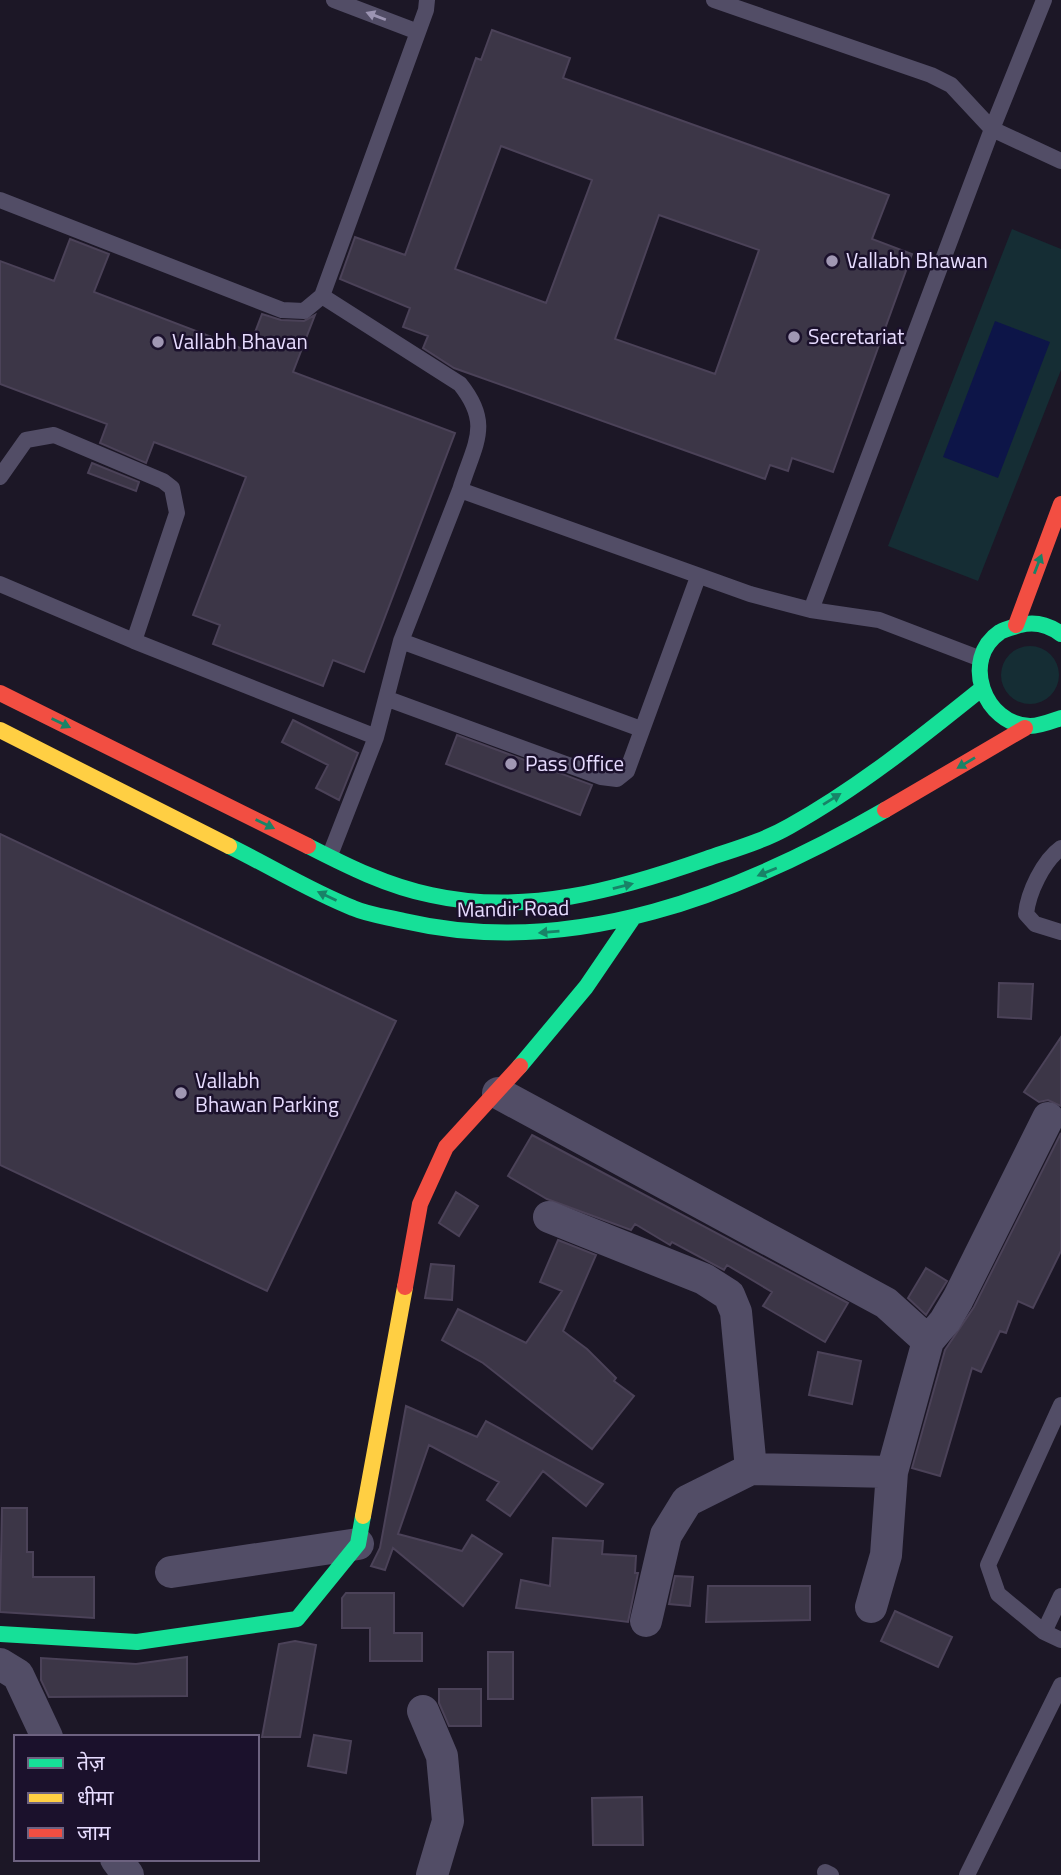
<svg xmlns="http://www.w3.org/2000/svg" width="1061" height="1875" font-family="'Titillium Web','Noto Sans Devanagari',sans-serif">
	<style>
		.green { fill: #152d34 }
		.water { fill: #0d1548 }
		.building { fill: #3c3647; stroke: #4b4258; stroke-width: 2; fill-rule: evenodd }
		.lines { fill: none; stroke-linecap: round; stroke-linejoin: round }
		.lane { stroke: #524d66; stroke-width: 16 }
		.street { stroke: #524d66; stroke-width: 32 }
		.fast { stroke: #16e098; stroke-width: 16 }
		.slow { stroke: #ffcf43; stroke-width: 16 }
		.jam { stroke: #f24e42; stroke-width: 16 }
		.oneway { fill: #9c94b2 }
		.oneway2 { fill: #188367 }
		.poi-dot { fill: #a097b3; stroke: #1b112c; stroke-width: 2.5 }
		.labels { text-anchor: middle; stroke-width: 5; stroke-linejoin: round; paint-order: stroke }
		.poi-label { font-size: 21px; fill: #e7dcff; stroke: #1b112c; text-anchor: start }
		.street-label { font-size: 21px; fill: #e7dcff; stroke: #1b112c }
	</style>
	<rect width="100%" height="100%" fill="#1c1726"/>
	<path class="green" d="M1012 229 1061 249V370L978 581 888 546Z
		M1001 675a29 29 0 1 1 58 0a29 29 0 1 1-58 0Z"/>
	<path class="water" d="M995 321 1050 342 998 478 943 457Z"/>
	<path class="building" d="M492 30 570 58 563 78 889 195 872 239 912 254 833 472 792 458 788 471 770 465 765 479 454 368 423 348 428 336 403 327 410 308 340 279 355 237 405 255 476 58 481 60ZM501 146 592 180 546 303 455 269ZM659 215 759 250 715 374 615 339Z
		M70 239 109 254 94 292 248 351 262 314 281 320 304 321 315 315 293 372 455 433 364 672 333 660 323 686 213 644 220 625 193 615 246 477 154 442 146 463 100 443 107 424 0 384V261L54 281Z
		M92 463 139 482 136 491 88 473Z
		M293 720 358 753 339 800 316 788 328 765 282 742Z
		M457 735 592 785 580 815 446 764Z
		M0 834 396 1021 267 1291 0 1165Z
		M999 983 1033 984 1031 1019 998 1017Z
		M1061 1037V1106L1048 1100 1039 1102 1024 1092Z
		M1061 1133V1251L1033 1308 1018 1301 1006 1333 1000 1331 981 1372 972 1368 940 1476 912 1468 945 1350 974 1307Z
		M532 1135 848 1303 825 1342 763 1306 772 1292 727 1265 724 1270 672 1242 670 1245 635 1224 631 1230 547 1199 508 1176Z
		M456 1192 478 1206 459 1236 439 1223Z
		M558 1240 596 1255 563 1331 587 1349 616 1378 614 1381 634 1396 592 1449 483 1363 442 1340 458 1309 526 1343 562 1291 540 1282Z
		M431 1264 454 1266 452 1300 425 1298Z
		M926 1268 947 1281 926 1315 908 1298Z
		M818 1352 861 1361 852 1404 809 1395Z
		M406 1406 477 1437 486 1421 603 1484 586 1506 543 1471 510 1516 487 1500 499 1482 429 1445 398 1534 462 1551 472 1535 502 1554 463 1606 393 1548 385 1570 371 1566 380 1548Z
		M2 1508H27V1552H33V1577H94V1618L0 1612Z
		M553 1538 603 1541 602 1554 636 1556 635 1573H638L628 1622 516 1608 521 1580 550 1586Z
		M675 1576 693 1577 690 1606 669 1604Z
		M708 1586H810V1620L706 1622Z
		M346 1593H394V1633H422V1661H370V1628H342V1598Z
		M895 1611 952 1637 938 1667 881 1641Z
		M295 1641 316 1645 300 1737H262L279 1644Z
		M488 1652H513V1699H488Z
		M187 1657V1696L49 1697 41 1680V1658L136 1664Z
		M439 1689H481V1726H449L439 1703Z
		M314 1735 351 1741 346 1773 308 1766Z
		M642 1797 643 1845H593L592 1798Z"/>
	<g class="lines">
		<path class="lane" d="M334 0 418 32
			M714 0 931 75 951 85 992 129 1061 161
			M0 200 282 310 304 311 322 296 426 10 427 0
			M322 296 460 384C493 425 474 444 460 490L750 594 811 610 879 620 981 659
			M0 477 26 440 54 435 163 481 172 488 177 513 134 641 376 737
			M0 584 134 641
			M811 610 992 129 1044 0
			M401 641 641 729
			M388 699 601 777 617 779 627 771 698 577
			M1061 848C1043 861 1028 893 1026 914L1035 924 1061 932
			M330 855 376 737 401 641 460 490
			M1061 1405 988 1565 998 1594 1044 1632 1061 1640
			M1044 1632 1061 1596
			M825 1872 831 1875
			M967 1875 1061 1685"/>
		<path class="street" d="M498 1093 886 1303 928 1341 892 1472 886 1555 871 1607
			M549 1217 704 1279 729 1295 736 1312 751 1469 892 1472
			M928 1341 945 1321 958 1299 1048 1118
			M171 1572 358 1544
			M646 1621 666 1535 687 1501 751 1469
			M0 1664 18 1675 47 1737
			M423 1711 442 1756 448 1821 432 1875
			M116 1859 128 1875"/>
		<path class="fast" d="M1061 634C1049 625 1035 621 1020 625 1014 627 1005 629 1000 632 960 659 984 725 1030 726 1040 726 1052 721 1061 718
			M229 846C270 866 310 891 353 908 369 915 388 917 404 921 573 960 740 894 885 810
			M308 846C347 866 387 886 431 895 525 916 618 890 706 859 735 849 764 841 790 826 858 788 919 739 980 690
			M520 1066 586 987 633 918
			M0 1634 137 1642 297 1619 358 1544 363 1516"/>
		<path class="slow" d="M0 730 229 846
			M363 1516 405 1287"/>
		<path class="jam" d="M1016 625 1061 504
			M0 693 308 846
			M885 810 1025 728
			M405 1287 420 1204 446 1147 520 1066"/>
	</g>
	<defs><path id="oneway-solid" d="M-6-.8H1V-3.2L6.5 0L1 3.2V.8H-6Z" transform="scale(1.75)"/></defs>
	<use class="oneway" href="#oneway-solid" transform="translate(376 16) rotate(-159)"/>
	<g class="oneway2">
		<use href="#oneway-solid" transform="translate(1038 564) rotate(-69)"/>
		<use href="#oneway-solid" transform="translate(61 723) rotate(26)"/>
		<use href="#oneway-solid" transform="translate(966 763) rotate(149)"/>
		<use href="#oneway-solid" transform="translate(832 799) rotate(-32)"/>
		<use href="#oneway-solid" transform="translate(265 824) rotate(26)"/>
		<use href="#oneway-solid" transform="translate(767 872) rotate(158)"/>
		<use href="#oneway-solid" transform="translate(623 886) rotate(-14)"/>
		<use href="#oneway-solid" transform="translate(327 896) rotate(-155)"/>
		<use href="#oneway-solid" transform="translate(549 932) rotate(175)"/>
	</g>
	<g class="poi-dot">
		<circle cx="832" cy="261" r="7"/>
		<circle cx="794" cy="337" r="7"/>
		<circle cx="158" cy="342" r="7"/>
		<circle cx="511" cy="764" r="7"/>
		<circle cx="181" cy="1093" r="7"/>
	</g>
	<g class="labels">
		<g class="poi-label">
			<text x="846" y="268">Vallabh Bhawan</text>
			<text x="808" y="344">Secretariat</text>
			<text x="172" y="349">Vallabh Bhavan</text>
			<text x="525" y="771">Pass Office</text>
			<text x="195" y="1088">Vallabh<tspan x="195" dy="24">Bhawan Parking</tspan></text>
		</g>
		<g class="street-label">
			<text transform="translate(513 909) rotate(-1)" y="7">Mandir Road</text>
		</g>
	</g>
	<rect x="14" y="1735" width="245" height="126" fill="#1b112c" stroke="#6d6280" stroke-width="2"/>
	<rect x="28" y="1758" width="35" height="10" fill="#16e098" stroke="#6d6280" stroke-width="2"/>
	<text x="77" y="1770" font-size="21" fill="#e7dcff">तेज़</text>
	<rect x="28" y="1793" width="35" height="10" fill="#ffcf43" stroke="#6d6280" stroke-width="2"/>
	<text x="77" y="1805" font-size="21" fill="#e7dcff">धीमा</text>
	<rect x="28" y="1828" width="35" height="10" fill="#f24e42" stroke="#6d6280" stroke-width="2"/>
	<text x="77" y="1840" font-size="21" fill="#e7dcff">जाम</text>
</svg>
